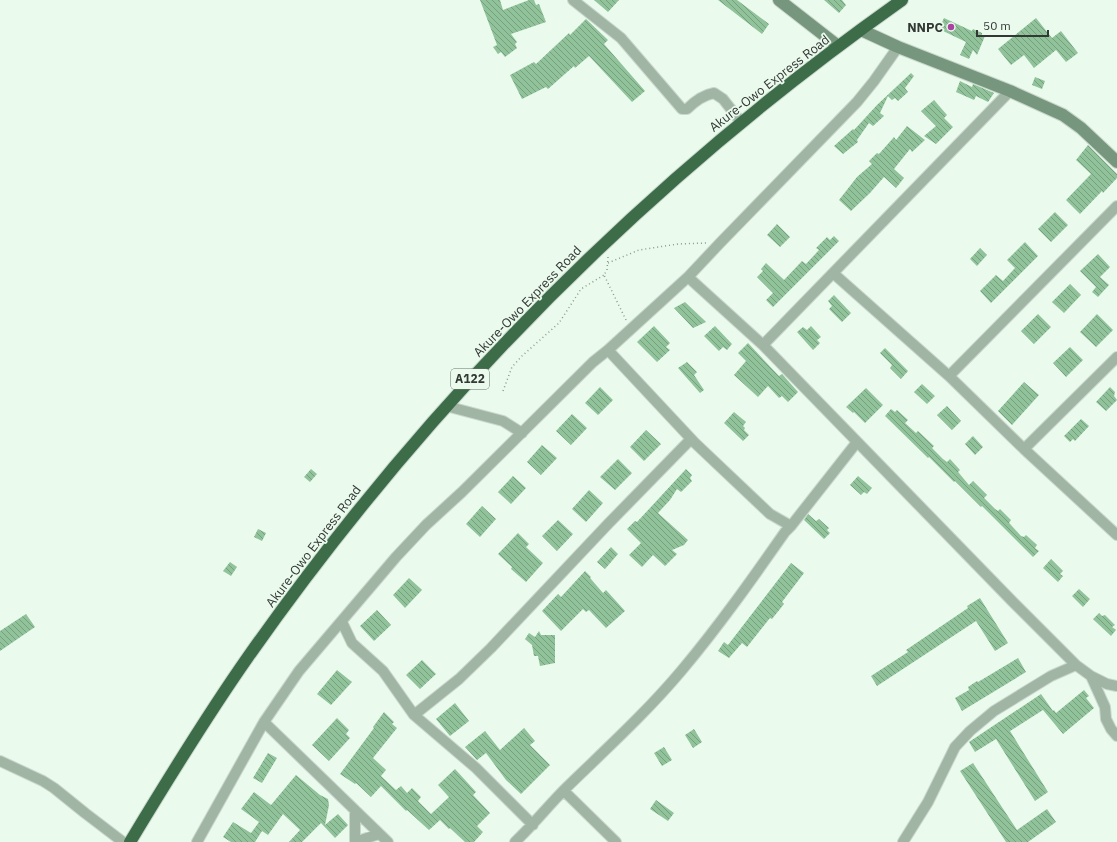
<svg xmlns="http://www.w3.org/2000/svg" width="1117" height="842" font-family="'IBM Plex Sans',sans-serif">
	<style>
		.building { fill: url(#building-back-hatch) }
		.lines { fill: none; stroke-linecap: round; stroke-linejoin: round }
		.street-casing { stroke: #c9d7cc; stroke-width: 12 }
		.secondary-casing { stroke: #c9d7cc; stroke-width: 14 }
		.highway-casing { stroke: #c9d7cc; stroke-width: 14 }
		.path { stroke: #8e9890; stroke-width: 1.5; stroke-dasharray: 1 3; stroke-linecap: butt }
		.street { stroke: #a0b5a4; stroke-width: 10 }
		.secondary { stroke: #76967d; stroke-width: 12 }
		.highway { stroke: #3d6c49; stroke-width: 12 }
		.poi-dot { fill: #aa41a3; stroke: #eafaed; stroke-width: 1.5 }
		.labels { text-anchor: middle; stroke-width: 3.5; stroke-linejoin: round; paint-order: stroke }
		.shield { fill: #eafaed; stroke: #6a726c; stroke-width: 1 }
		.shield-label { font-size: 12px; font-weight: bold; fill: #333834 }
		.poi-label { font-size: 13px; font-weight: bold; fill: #333834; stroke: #eafaed; text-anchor: end }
		.street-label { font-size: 13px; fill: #333834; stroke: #eafaed }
	</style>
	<defs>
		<pattern id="building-back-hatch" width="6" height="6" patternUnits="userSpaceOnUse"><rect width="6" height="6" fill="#91c39b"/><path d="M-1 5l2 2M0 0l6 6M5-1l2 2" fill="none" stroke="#779f7f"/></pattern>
	</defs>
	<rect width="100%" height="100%" fill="#eafaed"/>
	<path class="building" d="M480 0H500L503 10 529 0H534L536 5 539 4 546 22 511 34 517 42 515 44 517 48 505 57 501 52 498 54 493 47 497 45Z
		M594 0H619L608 12Z
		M718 0H737L769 24 762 34Z
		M824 0H842L846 5 839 13Z
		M944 18 972 31 973 29 982 33V35L985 36 977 55 973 50 969 59 960 55 966 42 939 29Z
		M1036 18 1052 38 1061 31 1078 53 1066 62 1056 50 1034 68 1024 55 1011 65 998 49Z
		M586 19 608 40 604 44 645 91 632 102 589 56 575 68 574 66 548 89 546 87 522 99 510 75 534 62 536 64 569 33 570 35Z
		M911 73 914 76 905 88 908 92 898 101 895 98 892 100 888 96 880 113 884 116 873 126 869 123 857 140 858 142 843 154 834 146 853 129 854 130 877 105Z
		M1035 77 1045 81 1042 89 1032 85Z
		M960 81 972 87 973 84 994 93 988 102 976 96 974 100 956 92Z
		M934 100 947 115 944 118 953 127 936 144 924 136 936 126 921 111Z
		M907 126 925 140 912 152 910 149 894 169 904 178 896 188 884 177 870 193 851 211 839 200 857 177 872 164 869 161 877 153 879 154 894 137 896 140Z
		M1088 145 1117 174V178L1103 193 1102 191 1080 214 1066 200 1091 174 1076 160Z
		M1055 212 1068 225 1051 242 1038 229Z
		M777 224 790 237 780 247 767 235Z
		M834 236 839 241 773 307 766 300 773 293 757 277 763 271 761 269 766 263 784 280 802 261 806 264 819 250 816 248 827 237 830 240Z
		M1025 242 1038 256 991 303 980 291 996 275 1003 281 1015 268 1007 260Z
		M980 248 987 255 977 266 970 259Z
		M1098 254 1110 267 1100 277 1109 285 1098 297 1092 292 1096 287 1080 271Z
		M1070 284 1081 295 1064 313 1052 302Z
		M834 295 851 313 842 322 829 309 832 306 828 301Z
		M685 302 706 322 693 328 674 308Z
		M1038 314 1051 327 1034 344 1021 331Z
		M1097 314 1113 330 1096 347 1080 332Z
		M654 326 670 343 666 347 670 350 657 362 637 342Z
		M715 326 732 344 727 350 723 347 719 351 704 336Z
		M811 326 821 337 817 340 820 343 813 350 797 332 803 327 807 330Z
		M748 343 779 376 782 374 798 392 788 402 782 396 779 398 768 386 758 397 734 375 746 361 738 353Z
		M1070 347 1083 360 1066 377 1053 363Z
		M885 348 908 371 901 379 890 368 892 365 880 353Z
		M687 362 697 372 694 375 704 390 700 393 678 368Z
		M1024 382 1039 395 1012 425 998 411Z
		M922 384 935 396 927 404 914 392Z
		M600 387 613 400 598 415 585 403Z
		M1110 387 1115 392 1114 396 1117 400 1106 411 1096 402Z
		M866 388 883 405 865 423 854 412 853 413 846 407Z
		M947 406 961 421 952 430 937 415Z
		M891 409 895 412 897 410 908 420 905 423 916 433 918 431 934 446 932 448 943 459 947 462 950 459 960 470 958 472 969 485 973 481 987 495 984 498 995 509 998 511 1000 509 1011 520 1009 523 1021 536 1024 537 1026 535 1037 545 1035 548 1039 551 1033 557 982 506 981 507 955 481 954 482 929 457 928 458 885 416Z
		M734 412 746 422 743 426 745 428 744 430 749 435 743 441 724 423Z
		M572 414 587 428 571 445 556 431Z
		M1081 419 1089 426 1075 441 1073 439 1070 442 1064 436Z
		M646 430 661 444 644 461 630 447Z
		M973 436 983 447 975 455 965 444Z
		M542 445 557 458 541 475 527 462Z
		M618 459 632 473 615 490 600 477Z
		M311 469 317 474 310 482 304 477Z
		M686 469 692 475 690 478 692 481 681 492 677 489 670 500 658 513 688 540 684 545 672 550 677 554 665 566 653 555 642 567 629 555 641 543 627 529 635 521 637 522Z
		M513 476 526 488 511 504 498 492Z
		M858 476 872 488 867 494 864 492 861 495 850 485Z
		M589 490 603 503 586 522 572 509Z
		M482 506 496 519 480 537 466 524Z
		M808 514 816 521 819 519 829 528 827 530 830 533 824 539 804 520Z
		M558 520 573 534 557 551 542 536Z
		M258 529 266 533 262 541 254 537Z
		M518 533 529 544 526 547 543 563 526 582 511 569 512 567 498 554Z
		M611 547 618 554 605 569 597 562Z
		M1051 559 1063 571 1060 574 1063 576 1058 582 1043 568Z
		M230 562 237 567 231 576 223 571Z
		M791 563 804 573 782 602 784 604 772 619 770 618 747 647 742 643 729 658 718 651 724 642 728 645Z
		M585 571 591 577 590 578 603 593 606 590 625 611 606 628 589 610 586 612 583 609 561 631 542 611 558 594 561 597Z
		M409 578 422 590 405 608 393 595Z
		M1079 589 1090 599 1083 607 1072 596Z
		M980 598 1008 643 995 651 976 621 877 686 871 676 908 652 906 650 968 608 967 606Z
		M377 610 391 625 374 641 360 626Z
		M1099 613 1102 616 1105 615 1115 625 1112 627 1116 630 1111 636 1093 619Z
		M26 614 35 627 0 651V631Z
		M539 631 541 635H555V663L540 666 538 656H534L532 645 525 639 529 633 535 637Z
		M1018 658 1026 672 962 711 955 698 969 690 968 687 977 681 978 682Z
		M422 660 436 674 420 689 406 675Z
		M337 670 352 682 331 705 317 694Z
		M1084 690 1089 696 1086 698 1094 708 1063 734 1043 710 1010 731 1048 792 1035 801 996 739 975 752 969 742 1041 694 1053 711 1054 710 1056 713Z
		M455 703 469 721 450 736 436 719Z
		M384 712 394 722 392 724 397 728 373 758 386 770 381 776 396 790 401 786 407 793 412 788 421 797 418 801 431 814 449 797 438 785 455 769 476 792 473 795 490 813 477 826 483 832 474 842H465L450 828 449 829 440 820 429 830 407 810 406 811 381 786 371 797 356 783 355 784 340 774 374 728 373 727Z
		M337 718 349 730 346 734 350 738 329 761 312 745Z
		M524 728 535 741 530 745 550 765 521 794 506 780 486 753 477 760 465 747 485 731 500 750Z
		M694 729 702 742 693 748 685 735Z
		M664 747 672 760 662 766 654 753Z
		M268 753 277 758 262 783 253 778Z
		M973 763 1017 830 1047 809 1056 822 1028 842H1006L960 771Z
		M296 775 320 795 328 799 329 805 325 825 338 814 348 825 335 838 321 823 302 842H289L300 830 283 814 268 835 262 831 255 842H231L223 837 233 822 251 833 259 822 241 809 254 792 271 805Z
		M656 800 674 813 668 821 650 809Z"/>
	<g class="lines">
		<defs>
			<path id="street" d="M573 0 621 38 682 109H687C695 101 703 95 714 93L723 99 741 122
				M833 273 949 376 1024 449 1117 535
				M688 277 763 345 1013 602 1076 665 1091 676
				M763 345 1010 91
				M608 350 695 443 770 514 791 526
				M949 376 1117 206
				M446 406 503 421 522 433
				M1024 449 1117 357
				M342 622 352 643 383 671 414 715 476 768 533 825
				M1117 686 1107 684 1091 676 1105 707 1106 719 1111 729 1117 736
				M414 715 459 679 491 648 608 524 691 439
				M264 722 388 842
				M0 761 43 781 54 788 85 813 123 842
				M564 791 616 842
				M355 810V841
				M197 842 264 722 299 671 396 557 426 525 462 492 593 362 608 350 688 277 720 243 857 102 874 81 898 47
				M355 842 379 834
				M515 842C533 825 548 806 565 789 605 750 646 713 682 670 719 626 752 579 785 532L791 526 857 442
				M903 842 928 802 955 747 970 731 994 711 1051 676 1076 665"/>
			<path id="secondary" d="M779 0 838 46
				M861 30 898 47 1010 91 1063 115 1081 128 1117 162"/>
			<path id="highway" d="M130 842C168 779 206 717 248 657 428 401 647 180 902 0"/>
		</defs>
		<use href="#street" class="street-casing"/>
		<use href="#secondary" class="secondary-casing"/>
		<use href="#highway" class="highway-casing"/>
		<path class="path" d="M608 257 607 270 604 275 626 320
			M608 263 639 250 678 244 707 243
			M503 391 512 367 522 356 559 323 581 289 604 275"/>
		<use href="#street" class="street"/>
		<use href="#secondary" class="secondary"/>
		<use href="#highway" class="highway"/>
	</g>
	<circle class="poi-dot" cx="951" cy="27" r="4"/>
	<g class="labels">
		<rect class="shield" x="451" y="369" width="38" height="20" rx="3"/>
		<g class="shield-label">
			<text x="470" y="383">A122</text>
		</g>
		<g class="poi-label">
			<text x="943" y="32">NNPC</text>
		</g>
		<g class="street-label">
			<text transform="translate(769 83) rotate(-38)" y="5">Akure-Owo Express Road</text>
			<text transform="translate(527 301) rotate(-46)" y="5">Akure-Owo Express Road</text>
			<text transform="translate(313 546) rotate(-53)" y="5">Akure-Owo Express Road</text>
		</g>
	</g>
	<path d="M977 30v6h71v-6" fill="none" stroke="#333834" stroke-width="2"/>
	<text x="983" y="30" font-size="12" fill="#333834" stroke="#eafaed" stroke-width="3" paint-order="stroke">50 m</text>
</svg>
